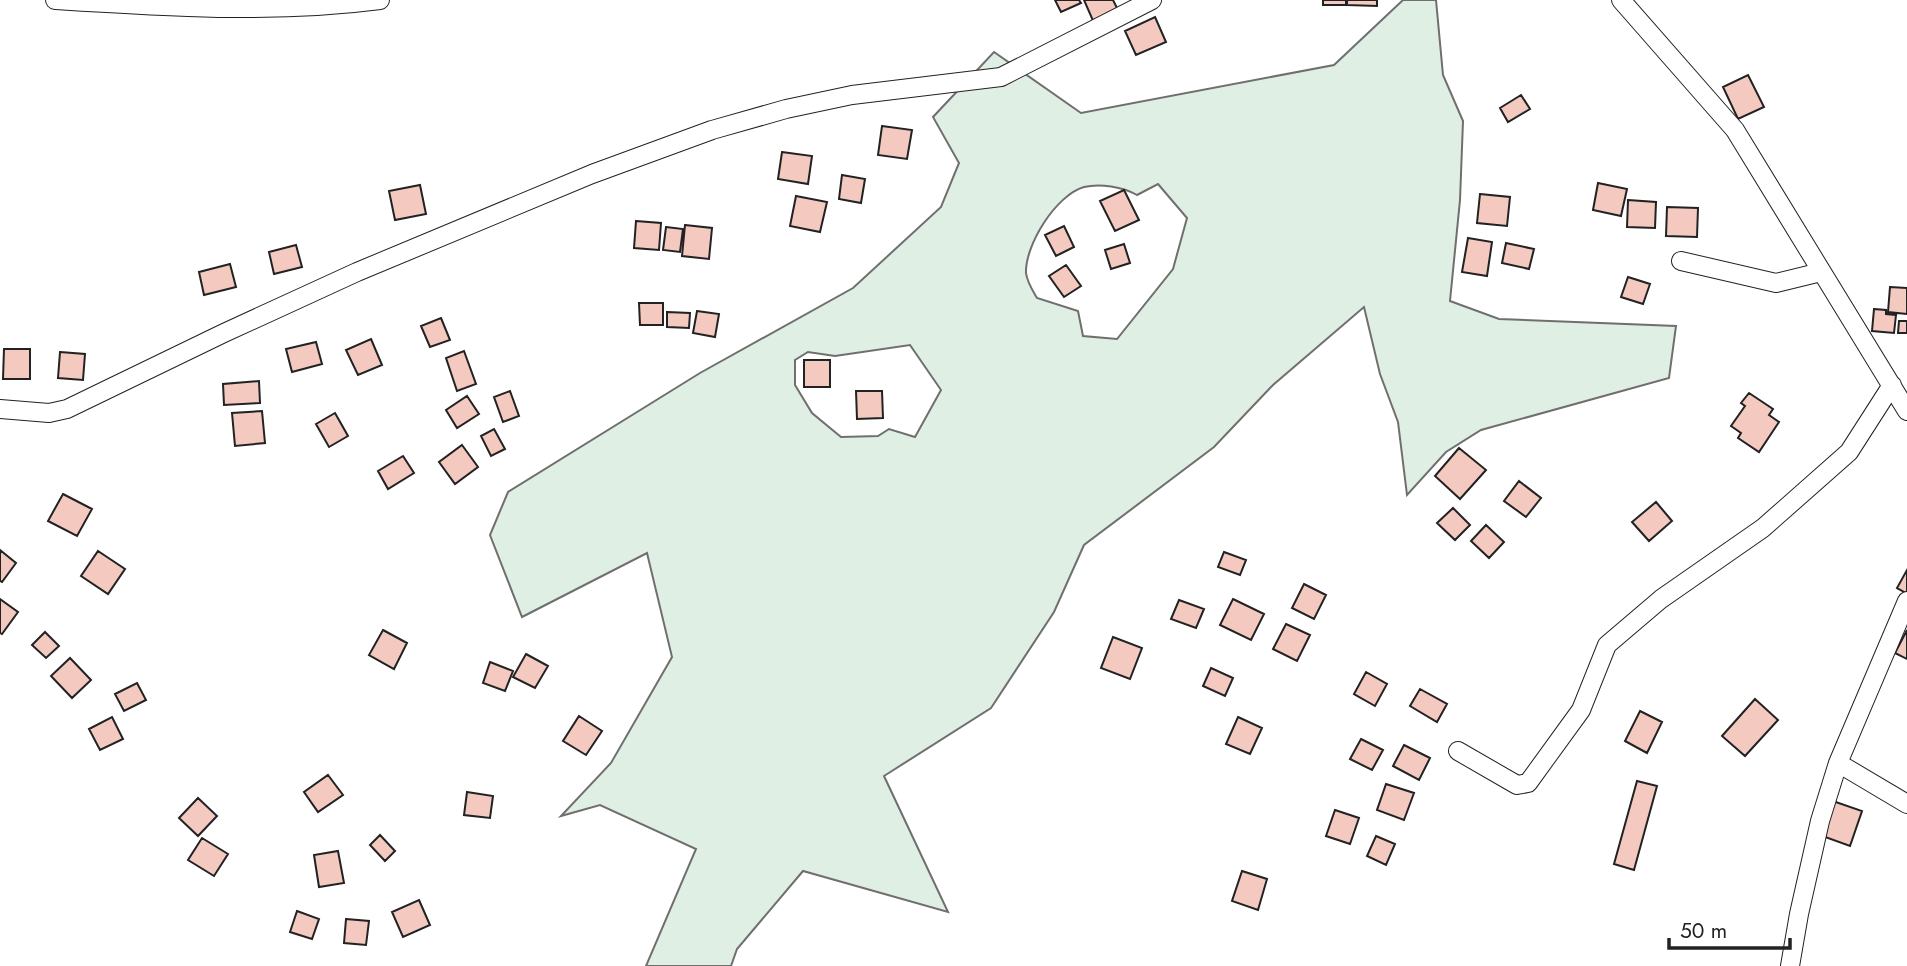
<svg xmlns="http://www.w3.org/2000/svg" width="1907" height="966" font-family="Jost,sans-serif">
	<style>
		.green { fill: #e0efe3; stroke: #6f6f6f; stroke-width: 2; fill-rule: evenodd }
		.building { fill: #f3c9c0; stroke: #222; stroke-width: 2 }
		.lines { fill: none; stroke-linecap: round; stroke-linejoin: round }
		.minor-casing { stroke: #222; stroke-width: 20 }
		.minor { stroke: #fff; stroke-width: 18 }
	</style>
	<rect width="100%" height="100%" fill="#fff"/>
	<path class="green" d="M1403 0H1436L1443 75 1463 121 1460 200 1450 301 1499 319 1676 326 1669 378 1481 430 1446 452 1407 495 1398 422 1380 374 1364 307 1273 385 1214 447 1084 545 1054 612 991 708 884 776 948 912 803 871 737 949 731 966H646L696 849 600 805 561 816 611 763 672 657 647 553 522 617 490 535 508 492 700 373 853 288 941 207 959 163 933 117 994 52 1081 113 1334 65ZM1158 184 1187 218 1173 269 1117 339 1083 336 1078 311 1037 298C1033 291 1027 282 1026 273 1025 245 1056 195 1084 187 1100 183 1123 187 1137 195ZM910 345 941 390 915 437 889 429 878 436 841 437 812 413 795 385V360L808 352 835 356Z"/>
	<path class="building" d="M1055 0H1079L1081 3 1061 12Z
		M1084 0H1113L1119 12 1094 23Z
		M1323 0H1346V5H1323Z
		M1347 0H1377V6L1347 5Z
		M1155 17 1166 42 1136 55 1125 31Z
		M1748 75 1764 107 1738 119 1723 87Z
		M1521 95 1530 109 1508 122 1500 108Z
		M882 126 912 130 907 159 878 155Z
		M782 152 812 156 808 184 778 179Z
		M842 175 865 179 861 203 839 199Z
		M1598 183 1627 189 1621 216 1593 210Z
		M420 185 426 214 395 220 389 191Z
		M1124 190 1139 220 1115 231 1100 201Z
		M1480 194 1510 197 1507 226 1477 223Z
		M796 196 827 202 820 232 790 226Z
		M1628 200 1656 202 1655 228 1627 227Z
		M1667 207 1698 208 1697 237 1666 236Z
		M636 221 661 223 659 250 634 248Z
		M685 225 712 228 709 259 682 256Z
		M1064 226 1074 247 1056 256 1045 235Z
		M666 227 683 229 680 252 663 250Z
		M1468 238 1492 242 1487 276 1462 272Z
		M1506 243 1534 249 1529 269 1502 263Z
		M1124 244 1130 263 1111 269 1105 250Z
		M296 245 302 267 274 274 269 252Z
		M230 264 236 287 204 295 199 272Z
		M1066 265 1081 286 1064 297 1049 276Z
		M1628 277 1650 284 1643 304 1621 297Z
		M1890 287 1907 288V314L1888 312Z
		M639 303H663V325H640Z
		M1874 309 1886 310V314L1896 315 1894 333 1872 331Z
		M697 311 719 314 715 337 693 333Z
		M667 312 690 313 689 328 667 327Z
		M441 318 450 340 430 347 421 326Z
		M1899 321H1907V333H1898Z
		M371 339 382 365 358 375 346 350Z
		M316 342 322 364 292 372 286 349Z
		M4 349H30V379H3Z
		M464 351 476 384 457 391 446 358Z
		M60 352 85 354 83 380 58 378Z
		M804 360H830V387H804Z
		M259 381 260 403 224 405 223 384Z
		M510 391 519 416 503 422 494 397Z
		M856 391H882L883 418 857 419Z
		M1749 393 1773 409 1769 415 1779 422 1759 452 1738 438 1741 433 1731 426 1745 406 1741 403Z
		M467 396 479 414 457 428 446 410Z
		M262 411 265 443 235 446 232 413Z
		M335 413 348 436 329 447 316 424Z
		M494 429 505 449 491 456 481 436Z
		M462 445 478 467 455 484 439 462Z
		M1459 448 1486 470 1460 499 1435 476Z
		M403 456 414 473 388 489 378 471Z
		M1519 481 1541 498 1526 517 1504 501Z
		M63 494 92 509 77 536 48 521Z
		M1656 502 1672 521 1649 541 1632 522Z
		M1453 508 1470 525 1455 540 1437 523Z
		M1486 525 1504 542 1489 558 1471 541Z
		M0 550 16 563 2 582 0 581Z
		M98 551 125 569 108 594 81 576Z
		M1224 552 1246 560 1240 575 1218 567Z
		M1907 570V592L1906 593 1897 588Z
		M1304 584 1326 595 1314 619 1292 608Z
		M0 599 18 612 2 634 0 633Z
		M1233 599 1264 614 1251 640 1220 625Z
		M1179 600 1204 609 1196 628 1171 619Z
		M1286 624 1310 635 1297 661 1273 649Z
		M383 630 407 643 394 669 369 655Z
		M1907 630V659L1895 653Z
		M45 632 59 646 46 658 32 645Z
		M1113 637 1142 648 1130 679 1101 668Z
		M526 654 548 666 535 688 513 677Z
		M70 658 91 680 72 698 51 676Z
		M490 662 513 671 505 691 483 683Z
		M1211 668 1233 678 1225 696 1203 686Z
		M1366 672 1387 684 1375 706 1354 694Z
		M137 683 146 700 124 711 115 694Z
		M1420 689 1447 704 1437 722 1410 706Z
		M1755 699 1778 720 1745 756 1722 736Z
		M1640 711 1662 722 1647 753 1625 741Z
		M579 716 602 731 586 755 563 741Z
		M112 717 123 739 100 750 89 729Z
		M1238 717 1262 728 1250 754 1226 744Z
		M1361 739 1383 750 1372 770 1350 759Z
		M1404 745 1430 758 1419 780 1393 766Z
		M328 775 343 795 318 812 304 792Z
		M1637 781 1657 786 1634 870 1614 864Z
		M1386 784 1414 793 1404 820 1377 810Z
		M467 792 493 796 490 818 464 815Z
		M198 798 217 816 198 836 179 818Z
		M1827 799 1862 811 1850 846 1814 833Z
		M1335 810 1359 818 1350 844 1326 836Z
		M380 835 395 851 385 861 370 845Z
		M1376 836 1395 844 1386 865 1367 856Z
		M202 838 228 854 214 876 188 860Z
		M338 851 344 883 319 887 314 855Z
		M1242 871 1267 879 1258 910 1232 901Z
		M419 900 430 925 403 937 392 912Z
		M297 911 319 919 312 939 290 932Z
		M346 919 369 921 366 945 344 943Z"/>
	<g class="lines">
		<defs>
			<path id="minor" d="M55 0C164 7 272 14 380 0
				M1621 0 1735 130 1907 411
				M1681 261 1776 283 1821 272
				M0 409 49 413 67 409 224 333 357 272 592 174 712 130 786 109 852 95 1001 77 1152 0
				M1458 751 1517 785 1528 783 1581 710 1607 645 1661 599 1763 528 1849 452 1892 385
				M1838 763 1907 804
				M1790 966 1799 914 1820 821 1838 763 1907 601"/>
		</defs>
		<use href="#minor" class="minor-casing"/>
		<use href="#minor" class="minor"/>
	</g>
	<path d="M1669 938v10h121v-10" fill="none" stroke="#222222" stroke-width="3.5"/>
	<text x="1680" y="938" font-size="21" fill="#222222" stroke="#ffffff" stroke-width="5" paint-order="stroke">50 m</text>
</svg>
